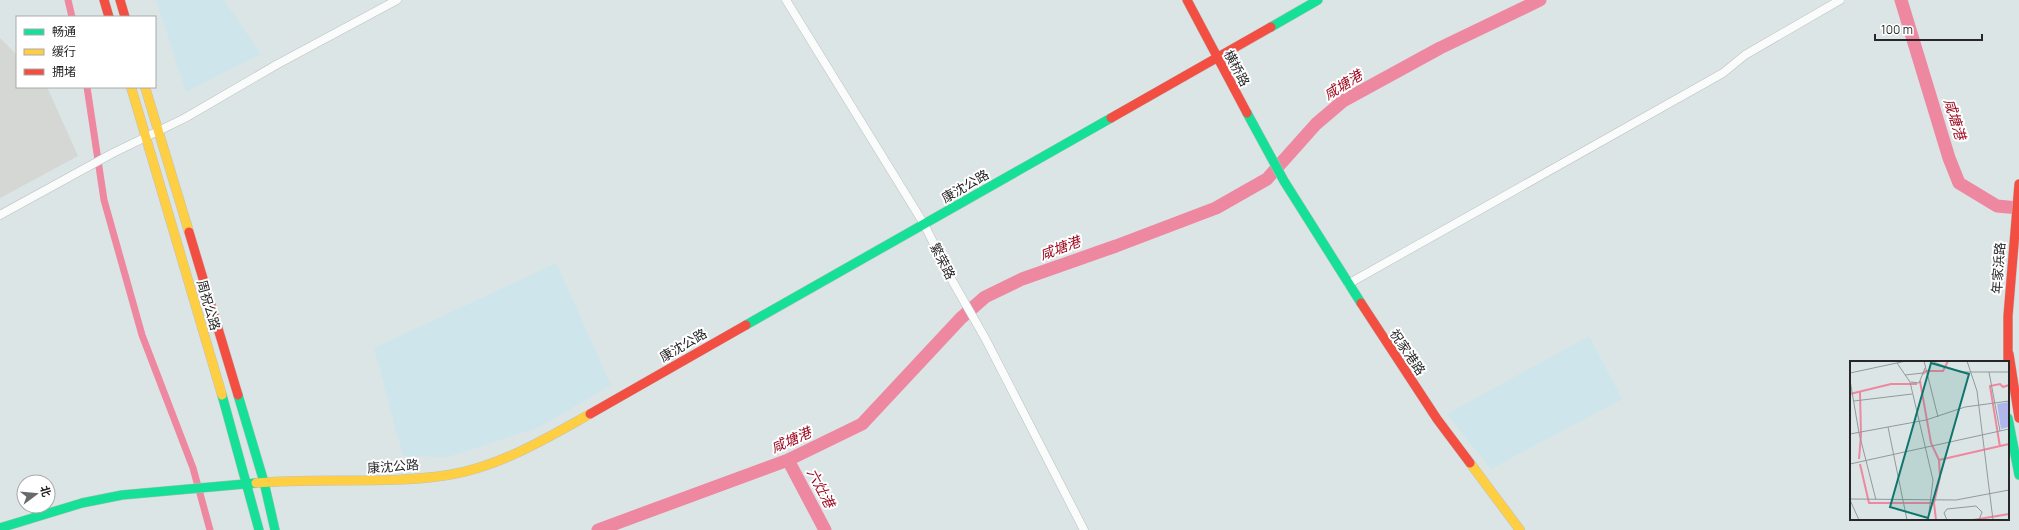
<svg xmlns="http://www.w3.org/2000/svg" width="2019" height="530" font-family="Manrope,'Noto Sans SC',sans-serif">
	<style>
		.industrial { fill: #d4d7d3 }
		.education { fill: #cee6eb }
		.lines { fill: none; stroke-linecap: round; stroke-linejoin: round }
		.canal { stroke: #ee88a0; stroke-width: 7 }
		.river { stroke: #ee88a0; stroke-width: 13 }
		.street-casing { stroke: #bec0bf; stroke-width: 9 }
		.fast-casing { stroke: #bec0bf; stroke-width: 10 }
		.slow-casing { stroke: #bec0bf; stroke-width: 10 }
		.jam-casing { stroke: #bec0bf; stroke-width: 10 }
		.street { stroke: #fafbfb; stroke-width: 8 }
		.fast { stroke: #16e098; stroke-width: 9 }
		.slow { stroke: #ffcf43; stroke-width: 9 }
		.jam { stroke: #f24e42; stroke-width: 9 }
		.labels { text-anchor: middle; stroke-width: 4; stroke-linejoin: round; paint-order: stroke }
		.street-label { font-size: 13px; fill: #272727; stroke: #fff }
		.water-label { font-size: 14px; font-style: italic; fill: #9d041b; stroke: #fff }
		.inset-river { fill: none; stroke: #ee88a0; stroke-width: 2 }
		.inset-road { fill: none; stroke: #93999a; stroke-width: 1 }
		.view { fill: #0f766e; fill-opacity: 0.15; stroke: #0f766e; stroke-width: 2 }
		.inset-edge { fill: none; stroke: #272727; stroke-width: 2 }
	</style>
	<rect width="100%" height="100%" fill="#dbe5e6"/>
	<path class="industrial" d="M0 38 17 55V87H47L78 156 0 198Z"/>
	<path class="education" d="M156 0H224L261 54 186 92Z
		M556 263 611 385 540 427 448 457 403 456 374 348Z
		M1589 336 1622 399 1491 469 1447 414Z"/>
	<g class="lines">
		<path class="canal" d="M68 0 72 17
			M87 87 104 200 142 335 193 468 210 530"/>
		<path class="river" d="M1901 0 1949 158 1959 183 1997 206 2019 208
			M788 460 825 530
			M598 530 788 460 862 424 961 318 985 297 1022 279 1116 246 1216 208 1267 179 1316 124 1343 101 1440 48 1540 0"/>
		<defs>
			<path id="street" d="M786 0 924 224 953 282 985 338 1084 530
				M0 215 113 153 185 118 276 65 397 0
				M1348 284 1723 73 1745 55 1840 0"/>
			<path id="fast" d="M1271 27 1318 0
				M1247 113 1284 181 1361 303
				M746 325 1111 118
				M222 395 259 530
				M238 395 264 482 275 530
				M2008 418 2019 475
				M0 528 82 503 122 495 256 483"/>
			<path id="slow" d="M131 87 222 395
				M145 87 189 232
				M1470 463 1520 530
				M256 483C320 477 384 485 448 475 499 467 545 439 590 414"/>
			<path id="jam" d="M104 0 109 17
				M120 0 125 17
				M1187 0 1247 113
				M1111 118 1271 27
				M189 232 238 395
				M1361 303 1437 419 1470 463
				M2009 354 2019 418
				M2008 362V316L2019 184
				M590 414 746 325"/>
		</defs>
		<use href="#street" class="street-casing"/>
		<use href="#fast" class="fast-casing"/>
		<use href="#slow" class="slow-casing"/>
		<use href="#jam" class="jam-casing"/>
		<use href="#street" class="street"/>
		<use href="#fast" class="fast"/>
		<use href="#slow" class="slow"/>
		<use href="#jam" class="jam"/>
	</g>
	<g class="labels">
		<g class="street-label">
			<text transform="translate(1237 68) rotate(62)" y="5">横桥路</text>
			<text transform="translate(965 186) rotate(-30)" y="5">康沈公路</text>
			<text transform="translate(943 261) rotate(63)" y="5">繁荣路</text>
			<text transform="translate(1998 268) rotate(-86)" y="5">年家浜路</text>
			<text transform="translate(209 305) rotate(74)" y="5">周祝公路</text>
			<text transform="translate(683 345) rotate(-30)" y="5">康沈公路</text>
			<text transform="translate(1408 352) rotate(56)" y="5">祝家港路</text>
			<text transform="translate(393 466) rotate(-4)" y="5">康沈公路</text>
		</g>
		<g class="water-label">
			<text transform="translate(1343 85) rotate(-32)" y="5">咸塘港</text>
			<text transform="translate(1955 119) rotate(73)" y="5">咸塘港</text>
			<text transform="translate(1060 248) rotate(-20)" y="5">咸塘港</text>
			<text transform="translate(791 440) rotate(-24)" y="5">咸塘港</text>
			<text transform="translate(821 488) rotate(62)" y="5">六灶港</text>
		</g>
	</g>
	<g transform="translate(1850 361)">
		<rect width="159" height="159" fill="#dbe5e6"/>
		<path d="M159 41V66L151 68 147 43Z" fill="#aeb6eb"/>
		<path class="inset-river" d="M73 13 76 10H93L98 0M70 20 81 82 89 99 90 116 84 142 86 159M10 31 11 74M0 33 41 23H67M150 86 140 25 150 23 153 26 159 24M9 98 11 74M89 99 159 83M10 103 19 142H84M123 159 159 153"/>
		<path class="inset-road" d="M74 0 88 56M81 0 110 11H159M117 0 127 30 143 159M47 2 60 21 83 119 78 159M139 11 150 70M0 12 56 0M55 14 73 12M0 19 9 72 26 139M61 21 69 22 75 7M4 40 62 33M38 66 57 159M0 73 76 59 115 46 159 40M0 103 159 68M0 138 106 139 159 129M0 139 9 159M97 159 94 152 97 148 126 145 132 151 129 159"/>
		<path class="view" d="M81 2 119 13 78 157 40 146Z"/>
		<rect width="159" height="159" class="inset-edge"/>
	</g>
	<rect x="16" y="16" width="140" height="72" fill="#ffffff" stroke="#a9a9a9"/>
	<rect x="24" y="29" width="20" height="6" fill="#16e098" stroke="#a9a9a9"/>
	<text x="52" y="36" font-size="12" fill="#272727">畅通</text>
	<rect x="24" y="49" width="20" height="6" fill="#ffcf43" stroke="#a9a9a9"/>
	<text x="52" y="56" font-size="12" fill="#272727">缓行</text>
	<rect x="24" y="69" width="20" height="6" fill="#f24e42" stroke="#a9a9a9"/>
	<text x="52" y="76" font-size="12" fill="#272727">拥堵</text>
	<g transform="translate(36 494) rotate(74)"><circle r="19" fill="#ffffff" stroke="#a9a9a9"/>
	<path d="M0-3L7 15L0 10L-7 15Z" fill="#666a6a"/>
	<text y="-6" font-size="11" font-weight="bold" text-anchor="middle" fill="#272727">北</text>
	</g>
	<path d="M1875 34v6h107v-6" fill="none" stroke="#272727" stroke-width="2"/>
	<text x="1881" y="34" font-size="12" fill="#272727" stroke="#ffffff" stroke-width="3" paint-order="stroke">100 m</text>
</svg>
